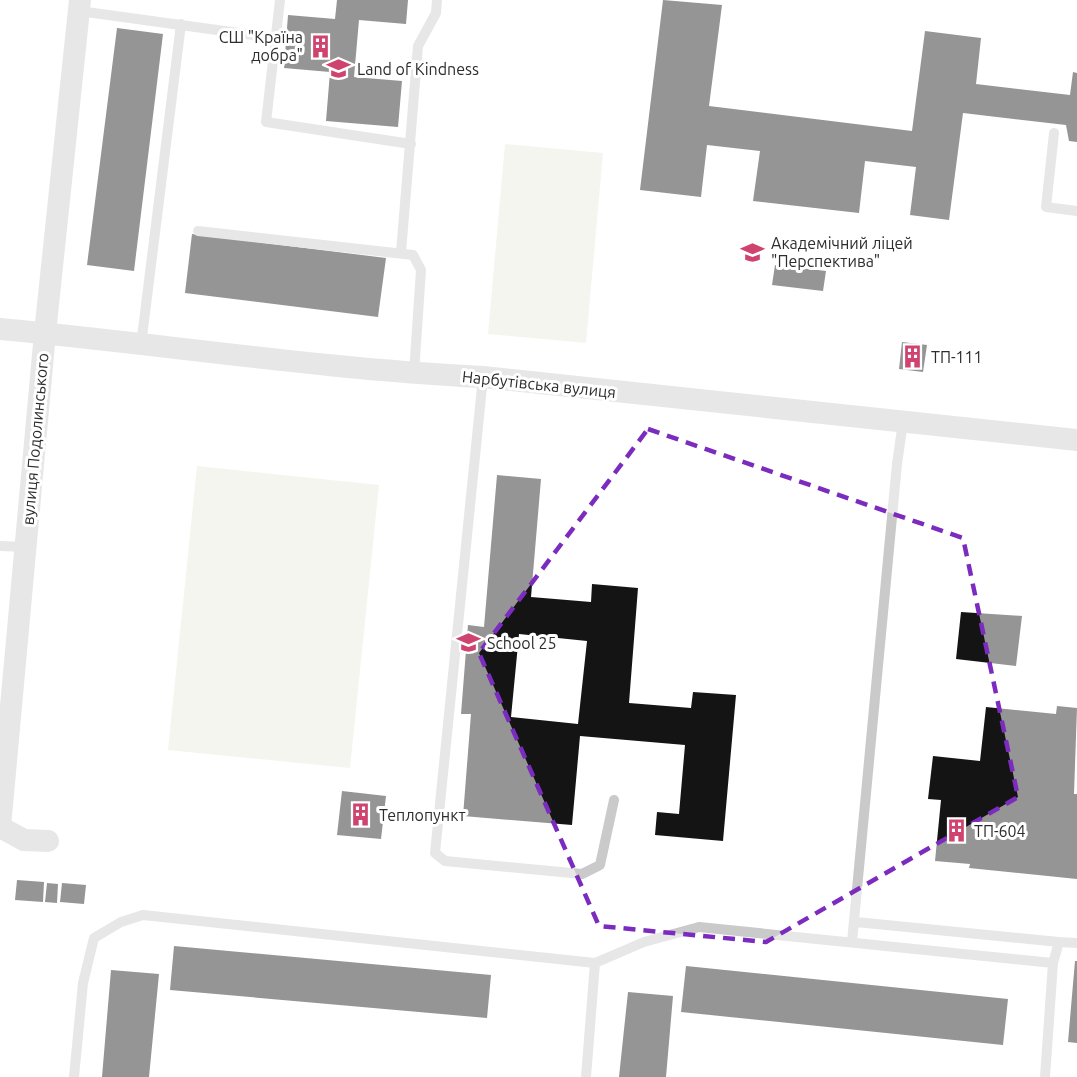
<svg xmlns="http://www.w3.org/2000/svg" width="1077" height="1077" font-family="Ubuntu,sans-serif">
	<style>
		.green { fill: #e6e9dc }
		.building { fill: #141414; fill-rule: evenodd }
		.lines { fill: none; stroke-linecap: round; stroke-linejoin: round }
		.lane { stroke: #cacaca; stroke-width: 10 }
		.street { stroke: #cacaca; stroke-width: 22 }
		.marked { fill: none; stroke: #7b2cbf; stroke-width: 4.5; stroke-dasharray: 12 8; stroke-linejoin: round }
		.labels { text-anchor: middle; stroke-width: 6; stroke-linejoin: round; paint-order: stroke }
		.poi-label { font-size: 16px; fill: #2d2d2d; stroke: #fff; text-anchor: start }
		.street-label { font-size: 16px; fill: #2d2d2d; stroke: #fff }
	</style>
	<rect width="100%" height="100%" fill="#fff"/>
	<path class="green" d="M505 144 603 153 586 343 488 334Z
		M197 466 379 485 350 768 168 750Z"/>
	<path class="building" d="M337 0H408L406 24 359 20 354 77 402 81 398 127 326 121 330 72 284 68 288 15 335 19Z
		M663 0 722 5 709 106 912 131 925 31 981 38 976 84 1070 95 1073 72 1077 73V142L1069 141 1066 125 963 113 949 220 910 215 916 167 865 161 859 213 753 201 760 151 707 145 701 197 640 190Z
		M117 28 163 34 134 271 87 265Z
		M192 234 386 258 378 317 185 293Z
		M775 265 826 271 823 291 772 285Z
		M902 342 927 345 923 372 899 369Z
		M497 475 541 479 531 597 591 602 592 584 638 588 629 703 691 708 693 692 736 695 723 841 655 835 657 812 679 814 685 745 580 736 572 825 463 816 471 714H461L468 625 484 627ZM519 634 587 641 578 724 511 717Z
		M961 612 1022 616 1016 666 956 659Z
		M1057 706 1077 708 1074 794H1077V879L969 868 970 864 935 861 941 800 928 799 933 756 980 761 986 707 1056 714Z
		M342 791 386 796 381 839 337 835Z
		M17 880 44 882 43 902 15 900Z
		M47 883 58 884 57 903 45 902Z
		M62 883 86 885 84 904 60 902Z
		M174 946 491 975 487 1018 170 990Z
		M1075 961H1077V1043L1068 1042Z
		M686 966 1008 999 1003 1045 681 1012Z
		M111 970 159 974 149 1077H102Z
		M628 992 673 996 666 1077H619Z"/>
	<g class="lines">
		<path class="lane" d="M280 0 266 122 411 144
			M79 11 275 38
			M1054 133 1046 207 1077 211
			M198 231 413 255 421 270 414 373
			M401 252 418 46 436 13 437 0
			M141 345 181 24
			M483 377 435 853 445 861 582 874 600 865 614 800
			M0 546 26 547
			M856 922 1059 942
			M852 942 897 464 903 422
			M74 1077 83 983 94 938 121 922 143 915 595 963
			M586 1077 595 963 644 942 699 927 1053 963 1059 942 1077 943
			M1045 1077 1053 963"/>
		<path class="street" d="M0 329C161 344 321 369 483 377L1077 440
			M48 841 24 840 0 827 45 333 80 0"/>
	</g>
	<path d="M0 0H1077V1077H0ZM648 429 963 538 1018 797 766 942 599 926 479 653Z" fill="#fff" fill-opacity=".55" fill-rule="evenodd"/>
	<path class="marked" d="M648 429 963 538 1018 797 766 942 599 926 479 653Z"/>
	<defs>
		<symbol id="building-bare" viewBox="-9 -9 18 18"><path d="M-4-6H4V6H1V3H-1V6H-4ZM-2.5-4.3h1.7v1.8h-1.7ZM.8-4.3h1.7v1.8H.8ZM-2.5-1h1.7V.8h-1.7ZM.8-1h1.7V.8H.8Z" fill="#cf446f" stroke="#fff" stroke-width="2.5" paint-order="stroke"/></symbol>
		<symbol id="school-bare" viewBox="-9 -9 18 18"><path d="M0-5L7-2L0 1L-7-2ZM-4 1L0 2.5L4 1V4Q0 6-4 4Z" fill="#cf446f" stroke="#fff" stroke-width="2.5" paint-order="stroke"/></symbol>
	</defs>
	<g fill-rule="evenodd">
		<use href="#building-bare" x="304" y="30" width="33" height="33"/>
		<use href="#school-bare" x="322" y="52" width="33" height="33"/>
		<use href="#school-bare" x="736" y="236" width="33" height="33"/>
		<use href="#building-bare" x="896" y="340" width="33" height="33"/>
		<use href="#school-bare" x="452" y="626" width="33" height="33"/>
		<use href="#building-bare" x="344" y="798" width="33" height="33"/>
		<use href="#building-bare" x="940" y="814" width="33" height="33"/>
	</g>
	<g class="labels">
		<g class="poi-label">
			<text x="303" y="43" text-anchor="end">СШ "Країна<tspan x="303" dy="18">добра"</tspan></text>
			<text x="357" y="75">Land of Kindness</text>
			<text x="771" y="249">Академічний ліцей<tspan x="771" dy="18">"Перспектива"</tspan></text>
			<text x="931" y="363">ТП-111</text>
			<text x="487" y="649">School 25</text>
			<text x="379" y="821">Теплопункт</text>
			<text x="974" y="837">ТП-604</text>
		</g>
		<g class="street-label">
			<text transform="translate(539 384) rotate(6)" y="6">Нарбутівська вулиця</text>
			<text transform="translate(35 439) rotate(-85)" y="6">вулиця Подолинського</text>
		</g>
	</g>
</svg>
